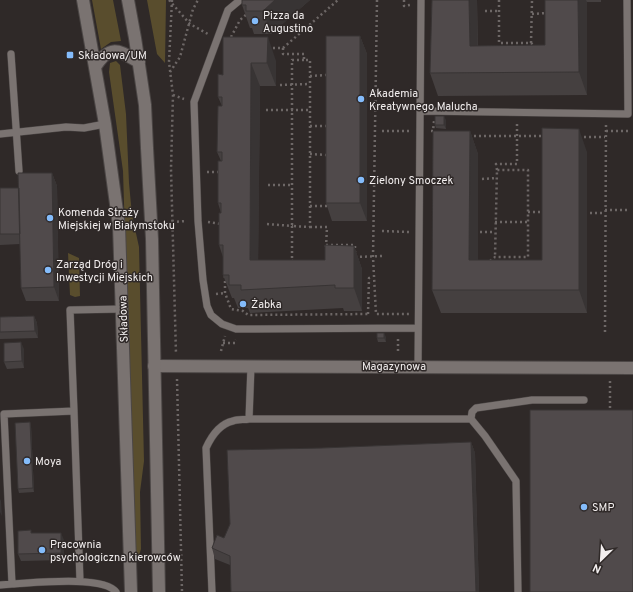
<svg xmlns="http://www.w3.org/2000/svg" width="633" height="592" font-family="Overpass,sans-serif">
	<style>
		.green { fill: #594d2d }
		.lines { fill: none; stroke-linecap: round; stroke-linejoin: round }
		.lane-casing { stroke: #4c4746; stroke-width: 8 }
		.street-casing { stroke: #4c4746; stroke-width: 14 }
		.secondary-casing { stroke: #4c4746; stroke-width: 14 }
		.path { stroke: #6d6766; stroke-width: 2.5; stroke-dasharray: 2 3; stroke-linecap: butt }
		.lane { stroke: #7a7371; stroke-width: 7 }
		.street { stroke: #7a7371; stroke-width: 12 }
		.secondary { stroke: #7a7371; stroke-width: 12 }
		.wall { fill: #454040 }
		.shaded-wall { fill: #383434 }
		.building { fill: #504a4b; stroke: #383434 }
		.poi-dot { fill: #84bcfb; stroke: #2f2928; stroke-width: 1.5 }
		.labels { text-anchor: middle; stroke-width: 3; stroke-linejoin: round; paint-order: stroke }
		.poi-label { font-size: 11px; fill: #f3efef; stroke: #2f2928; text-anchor: start }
		.street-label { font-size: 11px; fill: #f3efef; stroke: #2f2928 }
	</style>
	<rect width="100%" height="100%" fill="#2f2928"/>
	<path class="green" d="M92 0H113L121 41 111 42 101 49Z
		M147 0H166L165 63 157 54Z
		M116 61 120 65 126 114 129 183 132 215 139 247 144 461 140 492 141 549 138 559 135 556 123 171 109 72 110 63Z
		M68 253 79 258 80 296 75 297 70 295Z"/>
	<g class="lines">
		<defs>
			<path id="lane" d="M240 0 228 10 194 102 198 221 203 280 207 306 211 315 222 324 236 329 418 328
				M11 54 19 171
				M420 111 628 114 627 0
				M0 134 66 127 84 128 105 124
				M418 367 421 0
				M74 411 80 581
				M249 419H471
				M0 585 12 584
				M116 592C104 575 33 583 12 584L4 414 74 411 70 310 123 309
				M212 592 206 448C211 437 219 424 233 421 238 419 244 420 249 419L251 366
				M518 592 516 481 485 436 471 419 472 412 476 408 532 400H584"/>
			<path id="street" d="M154 366 633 368"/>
			<path id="secondary" d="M83 0 105 124 119 226 131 592
				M128 0 135 38 145 105 147 148 152 239 159 592
				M95 67C111 43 119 51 139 62"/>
		</defs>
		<use href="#lane" class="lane-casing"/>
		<use href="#street" class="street-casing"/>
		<use href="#secondary" class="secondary-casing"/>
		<path class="path" d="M169 0 190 24 208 34
			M172 0 169 62 173 95 171 169 176 354
			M377 0 373 257 376 314H409
			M404 0V6L410 5
			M499 0V43H531L536 47
			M485 11H499
			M532 14 547 13
			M231 37 240 20 248 13
			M531 43 532 0
			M268 48H283L338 0
			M283 48V54H304V60H310V227L292 226V60H304
			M170 72 180 57 193 9 198 0
			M310 76 327 75
			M280 85 310 84
			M173 95 184 99
			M266 110H310
			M310 126H327
			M382 131H410
			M431 131H433L434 121
			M606 131H628
			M469 136H544
			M579 137H605
			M310 154 327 155
			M497 170 496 164H517V123
			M207 172H220
			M482 179 496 178
			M268 185H292
			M310 206H329
			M605 210H628
			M528 212H544
			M590 213H605
			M172 222 187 221
			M208 222 221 224
			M495 222H528
			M267 224 292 226V261H293
			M310 227H327L326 247
			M382 231 409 232
			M480 232H495
			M326 245H355V252
			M355 257 382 256
			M490 261 495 257H528V170H497L495 257
			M225 276V293L231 309 243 311 248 315 368 314
			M216 294 225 293
			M368 314 369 278H373
			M605 332 606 124
			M223 343H235L236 340
			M221 351 225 336
			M398 351V338
			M177 379 182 592
			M610 381V412"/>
		<use href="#lane" class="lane"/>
		<use href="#street" class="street"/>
		<use href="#secondary" class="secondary"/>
	</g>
	<path class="wall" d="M310 0 271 34H254L252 28H250L242 5Z
		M432 0H477L478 46 545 45V0H601V2H587V95L438 96 430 73Z
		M360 36 367 54V221H332L326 203Z
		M223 37 276 61V86H260L258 260H325L354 246 362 269V311H344L343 308 250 313 248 308H238L234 298H232L223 275V257L219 245 221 213 218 203 221 161 217 152 222 106 218 97 223 75Z
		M446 120V129L436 128 435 125Z
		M470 131 478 154V260H542L587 152V313H441L432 290Z
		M52 173 57 186 59 301H26L21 288 20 244 0 245V188H19Z
		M34 316 37 323 38 338 0 339V317Z
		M386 337V342H378L377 338Z
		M24 349V368L7 369 4 362Z
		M30 422 31 426 34 492 19 493 18 489Z
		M471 442 475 453 479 592H231L230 565 215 559 212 548 322 448Z
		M32 533 64 540V560L21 561 18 554Z"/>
	<path class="shaded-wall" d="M275 0H310L271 34 263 11Z
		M469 0H477L478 69 470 46Z
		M578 0H586L587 2V95L579 72Z
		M360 36 367 54V221L360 203Z
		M268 37 276 61V86L267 63Z
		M251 63 260 86 258 283 250 260Z
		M444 116 446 120V129L444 125Z
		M579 129 587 152V313L579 290Z
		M470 131 478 154V283L469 260Z
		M52 173 57 186 59 301 54 287Z
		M354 246 362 269V311L354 288Z
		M34 316 37 323 38 338 35 331Z
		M384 333 386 337V342L384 338Z
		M21 342 24 349V368L22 361Z
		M30 422 31 426 34 492 33 488Z
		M471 442 475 453 479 592H476Z
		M0 499 1 501 2 516 0 512Z
		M61 533 64 540V560L61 553Z"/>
	<path class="building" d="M242 0H275L263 11H246V5H242Z
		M432 0H469L470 46 545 45V0H578L579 72 430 73Z
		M326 36H360V203H326Z
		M223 37H268L267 63H251L250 260H325V245L354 246V288H335V285L241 290V285H229V275H223V245H219V213H221V203H218V161H222V152H217L218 106H222V97H218V74L223 75Z
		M435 116H444V125H435Z
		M542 128 579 129V290H432L433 131H470L469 260H542Z
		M18 173H52L54 287 21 288Z
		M0 188H19L20 234H0Z
		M34 316 35 331 0 332V317Z
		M377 333H384V338H377Z
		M21 342 22 361 4 362V343Z
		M530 410H633V592H530Z
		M30 422 33 488 18 489 15 423Z
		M471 442 476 592H231L230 556 212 548 217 535 224 538 230 524 227 450 322 448Z
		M31 530V533H61V553L18 554V531Z"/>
	<g class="poi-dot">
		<circle cx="255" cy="21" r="4"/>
		<rect x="66" y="51" width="8" height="8" rx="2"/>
		<circle cx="361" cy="99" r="4"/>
		<circle cx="361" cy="180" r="4"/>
		<circle cx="50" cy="218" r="4"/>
		<circle cx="48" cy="270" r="4"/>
		<circle cx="243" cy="304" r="4"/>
		<circle cx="27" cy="461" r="4"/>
		<circle cx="584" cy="507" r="4"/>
		<circle cx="42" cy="550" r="4"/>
	</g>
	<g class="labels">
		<g class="poi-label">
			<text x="263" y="19">Pizza da<tspan x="263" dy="13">Augustino</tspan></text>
			<text x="78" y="59">Składowa/UM</text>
			<text x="369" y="97">Akademia<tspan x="369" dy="13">Kreatywnego Malucha</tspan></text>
			<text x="369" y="184">Zielony Smoczek</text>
			<text x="58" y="216">Komenda Straży<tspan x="58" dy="13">Miejskiej w Białymstoku</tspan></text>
			<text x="56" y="268">Zarząd Dróg i<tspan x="56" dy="13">Inwestycji Miejskich</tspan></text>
			<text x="251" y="308">Żabka</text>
			<text x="35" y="465">Moya</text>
			<text x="592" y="511">SMP</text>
			<text x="50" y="548">Pracownia<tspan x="50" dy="13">psychologiczna kierowców</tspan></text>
		</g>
		<g class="street-label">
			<text transform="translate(123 319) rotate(-92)" y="4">Składowa</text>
			<text x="394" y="370">Magazynowa</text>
		</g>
	</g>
	<g transform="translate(601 560) rotate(205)" stroke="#2f2928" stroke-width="3" paint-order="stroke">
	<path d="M0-3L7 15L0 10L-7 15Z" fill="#f3efef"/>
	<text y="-6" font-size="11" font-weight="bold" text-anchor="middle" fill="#f3efef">N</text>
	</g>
</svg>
